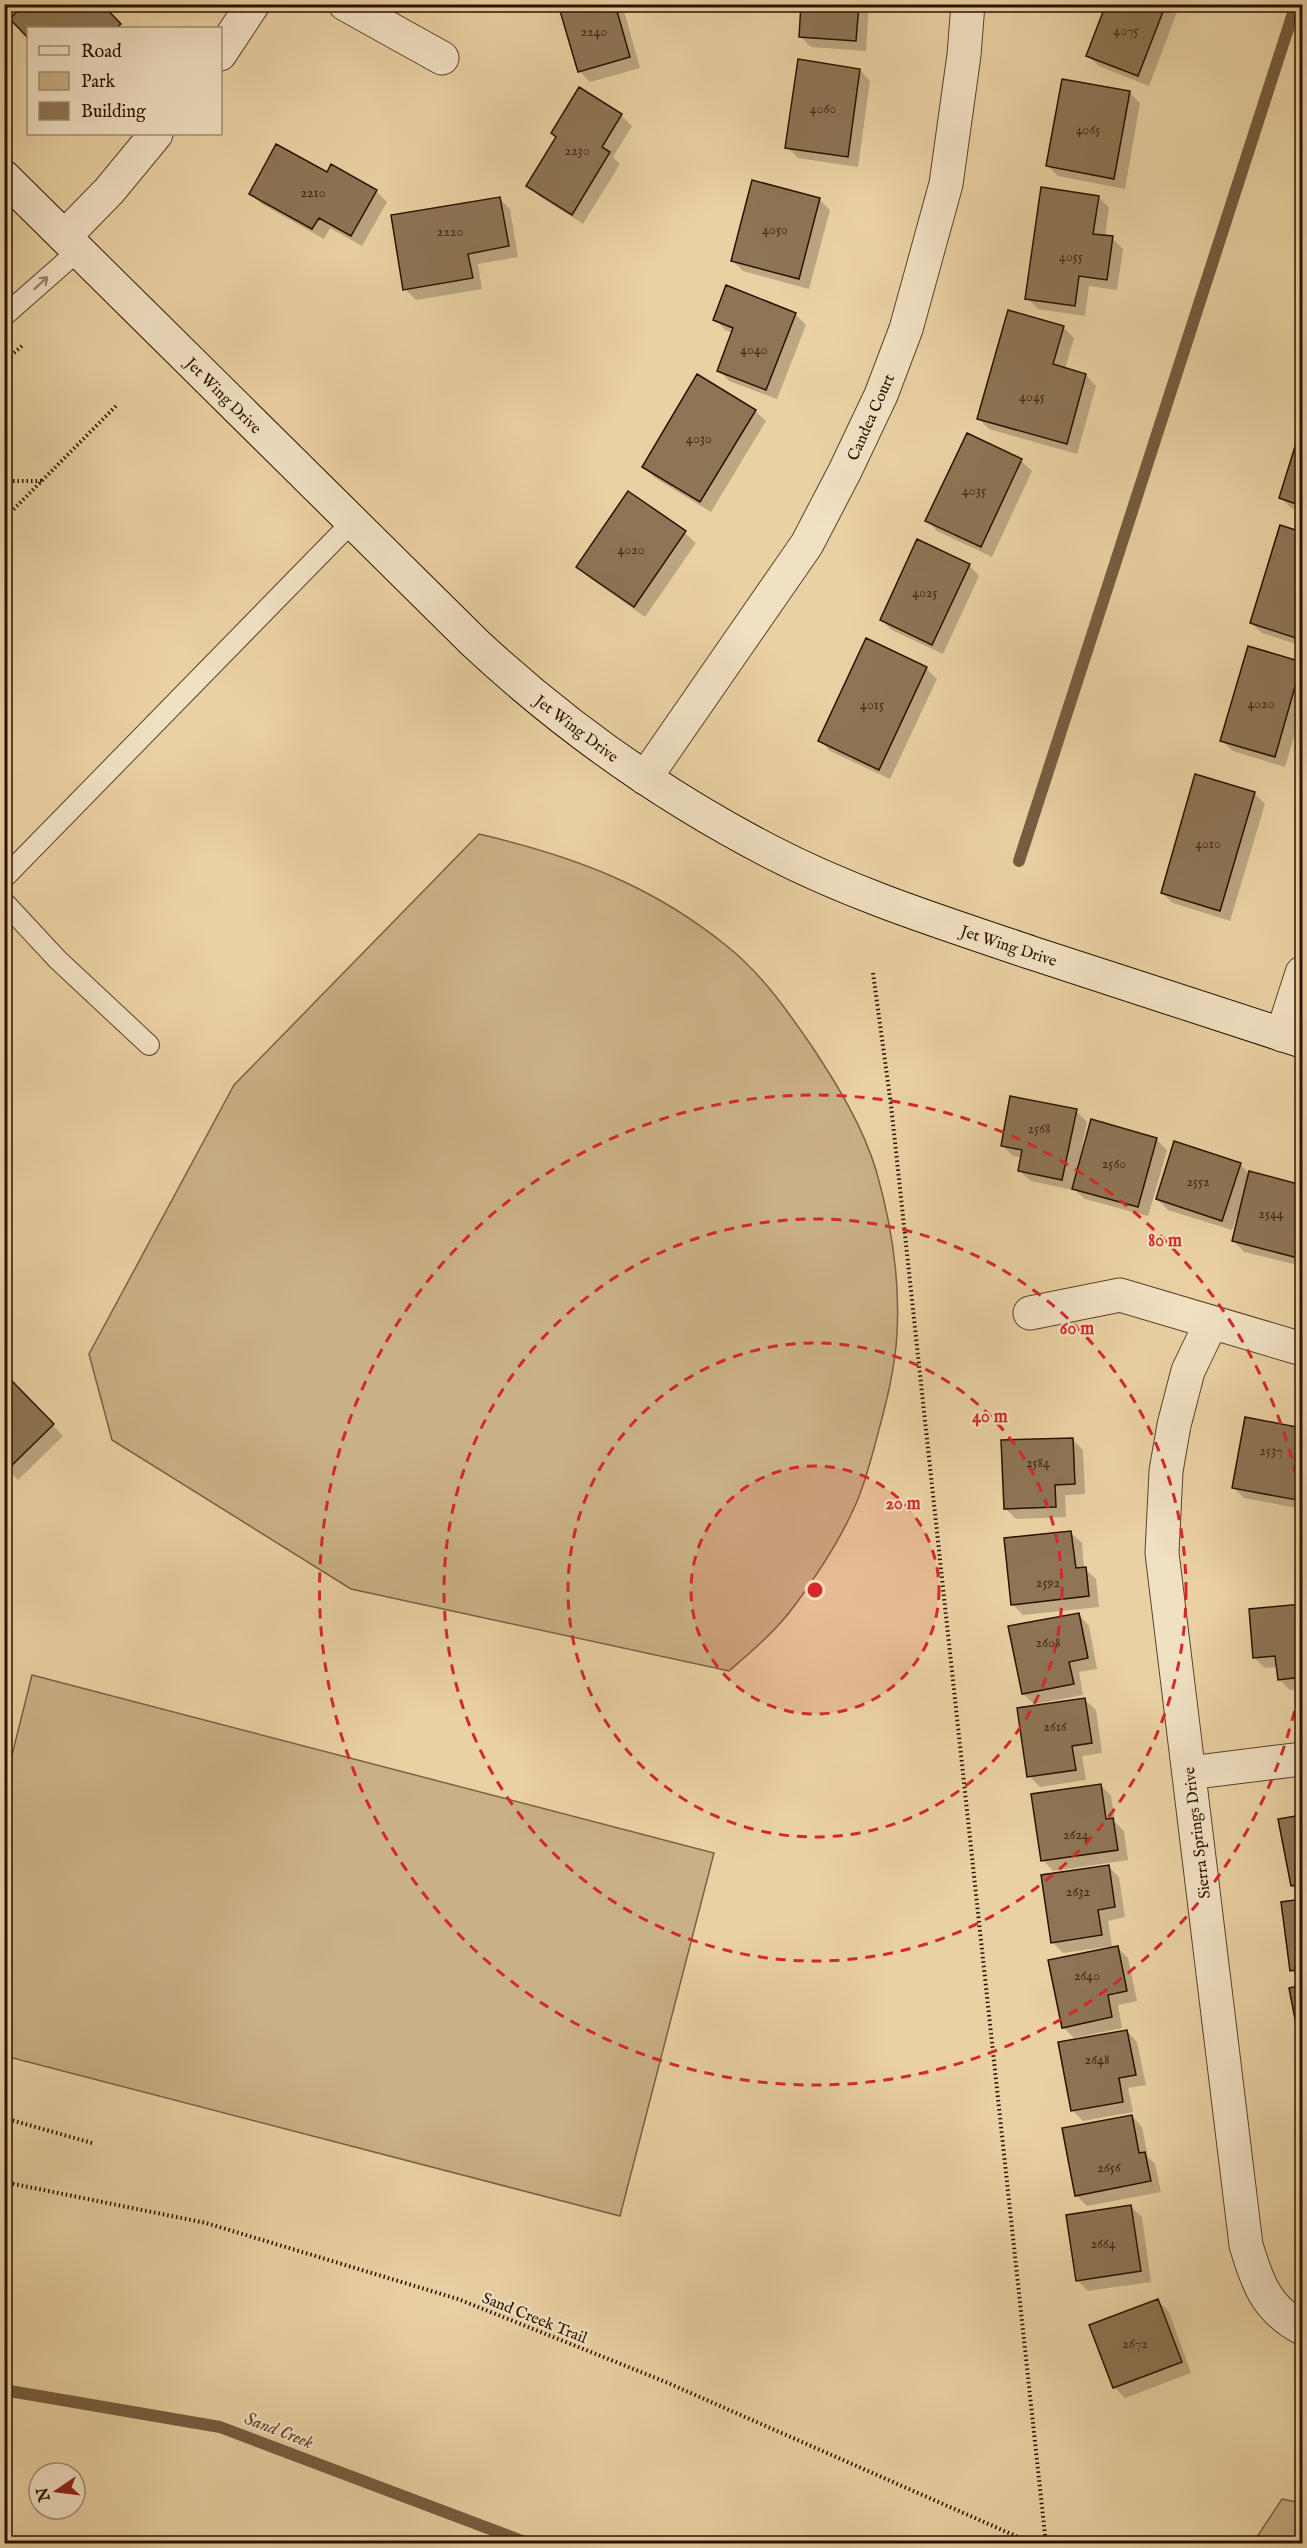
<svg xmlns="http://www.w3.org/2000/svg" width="1307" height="2548" font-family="'IM FELL English',serif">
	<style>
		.green { fill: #cab087; stroke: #7a6044; stroke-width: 1.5 }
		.shadow { fill: #0003 }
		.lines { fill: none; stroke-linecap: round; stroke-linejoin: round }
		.stream { stroke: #775d41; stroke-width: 12 }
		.building { fill: #8e7555; stroke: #2b1100; stroke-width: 1.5 }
		.service-casing { stroke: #5b4129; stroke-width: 22 }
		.minor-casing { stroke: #5b4129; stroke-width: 35 }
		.secondary-casing { stroke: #2b1100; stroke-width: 35 }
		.path { stroke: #2b1100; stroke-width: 4; stroke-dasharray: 1.5 3; stroke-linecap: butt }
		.service { stroke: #f1e1c3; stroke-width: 20 }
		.minor { stroke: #f1e1c3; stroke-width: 33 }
		.secondary { stroke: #f1e1c3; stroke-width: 33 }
		.oneway { stroke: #98836b }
		.ring { fill: none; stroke: #d62828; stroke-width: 3; stroke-dasharray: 10 8 }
		.labels { text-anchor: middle; stroke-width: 4.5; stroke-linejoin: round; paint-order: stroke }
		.number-label { font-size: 14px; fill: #442a15 }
		.street-label { font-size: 16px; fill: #2b1100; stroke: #f1e1c3 }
		.water-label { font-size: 18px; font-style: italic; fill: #5d442b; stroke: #f1e1c3 }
		.centre { fill: #d62828; stroke: #f1e1c3; stroke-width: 3 }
		.ring-label { font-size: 18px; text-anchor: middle; font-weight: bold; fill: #d62828; stroke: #f1e1c3; stroke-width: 4.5; stroke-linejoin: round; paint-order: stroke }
	</style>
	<rect width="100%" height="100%" fill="#ead1a3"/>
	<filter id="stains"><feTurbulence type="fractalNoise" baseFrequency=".00333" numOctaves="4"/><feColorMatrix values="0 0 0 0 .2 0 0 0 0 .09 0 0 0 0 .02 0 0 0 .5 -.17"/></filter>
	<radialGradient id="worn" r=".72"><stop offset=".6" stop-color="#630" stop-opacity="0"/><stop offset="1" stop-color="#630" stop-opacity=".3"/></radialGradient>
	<path class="green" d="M479 834C573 856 652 885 728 947 762 974 789 1013 813 1048 838 1086 863 1127 876 1170 891 1222 900 1281 897 1334 895 1369 886 1404 877 1437 871 1460 865 1484 855 1506 840 1540 817 1575 795 1605 777 1630 752 1651 729 1671L351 1589 112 1440 89 1354 234 1085Z
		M32 1675 714 1853 620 2216 5 2056V1783Z
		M1282 2499 1302 2503V2543H1253Z"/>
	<path class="shadow" d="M100 4 123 28H28V36L12 19Z
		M560 4H622L640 68 590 82 579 71Z
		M802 4H869L866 51 811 47 800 36Z
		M1108 4H1180L1149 86 1099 66 1088 56Z
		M860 70 870 81 858 167 798 158 787 147Z
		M1129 92 1140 103 1125 189 1058 176 1048 166Z
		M621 115 632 126 613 157 620 164 583 224 539 196 528 185Z
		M327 174 376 191 387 202 362 246 330 228 324 239 262 204 251 194Z
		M1099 197 1109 208 1105 237 1112 238 1123 249 1117 290 1089 286 1085 316 1038 309 1027 298Z
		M499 198 510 209 518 257 478 264 482 289 416 300 405 289Z
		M819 199 830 210 809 289 743 271 732 260Z
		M795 314 806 325 777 399 729 381 719 370 733 333 725 330 715 319Z
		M1063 327 1074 338 1065 369 1086 375 1096 386 1077 454 989 429 978 418Z
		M755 411 766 421 711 512 655 478 644 467Z
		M967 435 1021 461 1032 471 992 557 937 531 927 520Z
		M1298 442 1302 443V512L1291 508 1280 497Z
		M629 493 685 533 696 543 645 617 588 577 578 567Z
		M1281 527 1302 534V646L1262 633 1251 623Z
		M969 565 979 576 943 654 892 630 881 620Z
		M1249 648 1302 664V710L1285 767 1233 751 1222 741Z
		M926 668 937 679 890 779 830 751 820 740Z
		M1254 793 1265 804 1230 921 1173 903 1162 893Z
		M1076 1111 1087 1122 1079 1161 1156 1139 1167 1150 1148 1216 1085 1199 1073 1188V1190L1031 1181 1020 1171 1023 1158 1013 1156 1002 1145Z
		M1240 1164 1249 1174 1302 1186V1266L1244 1252 1234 1241 1239 1217 1237 1216 1232 1230 1168 1210 1157 1199Z
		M12 1383 63 1436 18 1480 4 1466Z
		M1246 1419 1302 1430V1509L1244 1498 1233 1487Z
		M1072 1439 1083 1450 1085 1494 1065 1495 1066 1517 1016 1519 1005 1508Z
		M1071 1533 1082 1543 1084 1568 1096 1579 1099 1607 1023 1615 1012 1604Z
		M1302 1605V1689L1290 1690 1279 1679 1278 1667 1265 1668 1254 1657 1250 1610Z
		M1079 1615 1089 1626 1097 1669 1079 1672 1083 1695 1034 1704 1023 1694Z
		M1085 1700 1096 1710 1102 1753 1082 1756 1086 1780 1040 1787 1029 1776Z
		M1101 1785 1111 1796 1115 1822 1124 1831 1128 1860 1053 1871 1043 1860Z
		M1302 1816V1896L1292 1886 1280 1820Z
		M1108 1866 1119 1877 1125 1917 1108 1921 1112 1946 1063 1953 1053 1943Z
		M1302 1900V1981L1291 1970 1283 1903Z
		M1117 1947 1128 1958 1137 2001 1118 2005 1122 2028 1074 2038 1063 2027Z
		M1302 1986V2047L1290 1989Z
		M1127 2031 1137 2042 1146 2085 1128 2088 1133 2112 1083 2121 1072 2110Z
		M1132 2116 1142 2127 1148 2157 1155 2164 1161 2192 1087 2206 1076 2195Z
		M1131 2207 1142 2217 1151 2282 1088 2291 1077 2280Z
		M1158 2301 1169 2312 1191 2373 1125 2398 1114 2387Z"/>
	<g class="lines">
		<path class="stream" d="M1019 861 1296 4
			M4 2390 220 2427 530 2544"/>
	</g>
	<path class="building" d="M24 4H102L121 24 116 28H28V38L10 19Z
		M558 4H615L630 57 578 72Z
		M801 4H859L856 41 799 37Z
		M1106 4H1166L1138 76 1086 56Z
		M798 59 860 69 848 157 785 148Z
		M1062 79 1130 91 1114 179 1046 166Z
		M579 87 622 114 602 147 610 152 572 215 526 186 556 137 551 133Z
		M276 144 327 172 331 164 377 190 351 236 319 218 312 229 249 194Z
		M752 180 820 198 799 279 731 261Z
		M1041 187 1099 196 1093 234 1113 236 1107 280 1079 276 1075 306 1025 299Z
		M500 197 509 246 468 254 473 278 403 290 391 215Z
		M726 285 796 313 766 390 717 371 733 328 713 320Z
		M1008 310 1064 326 1053 364 1086 374 1067 444 977 419Z
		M697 374 756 410 700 502 642 467Z
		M967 433 1022 459 981 547 925 521Z
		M1297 440 1302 442V506L1279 498Z
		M628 491 686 531 634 607 576 567Z
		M1280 525 1302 532V640L1250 623Z
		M917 539 970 564 932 645 880 620Z
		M866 638 927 667 879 770 818 741Z
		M1248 646 1302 662 1275 757 1220 741Z
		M1195 774 1255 792 1220 911 1161 893Z
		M1010 1096 1077 1109 1062 1180 1018 1171 1022 1150 1001 1146Z
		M1091 1119 1157 1138 1138 1207 1072 1189Z
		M1174 1141 1241 1163 1222 1221 1156 1199Z
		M1249 1171 1302 1185V1241L1298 1258 1232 1241Z
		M12 1381 54 1424 7 1470 4 1468V1388Z
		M1245 1417 1302 1428V1472L1297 1500 1232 1488Z
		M1073 1438 1075 1484 1055 1485 1056 1507 1004 1509 1001 1440Z
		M1071 1531 1076 1568 1086 1567 1089 1596 1011 1605 1004 1538Z
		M1302 1604V1677L1278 1680 1275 1656 1253 1658 1249 1609Z
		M1079 1613 1088 1658 1069 1662 1074 1684 1022 1694 1008 1626Z
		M1085 1698 1092 1743 1072 1746 1076 1770 1027 1777 1017 1708Z
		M1101 1784 1106 1819 1113 1818 1118 1850 1041 1861 1031 1794Z
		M1302 1815V1884L1291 1886 1278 1819Z
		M1109 1865 1115 1907 1098 1910 1102 1935 1051 1943 1041 1875Z
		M1302 1899V1969L1290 1971 1281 1902Z
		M1118 1946 1127 1991 1108 1995 1112 2017 1062 2028 1048 1960Z
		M1302 1985V2055L1289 1988Z
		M1127 2030 1136 2075 1119 2078 1123 2102 1071 2111 1058 2042Z
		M1302 2070V2092L1298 2071Z
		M1132 2115 1139 2153 1145 2152 1151 2181 1075 2196 1062 2128Z
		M1131 2205 1141 2271 1076 2281 1066 2215Z
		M1158 2299 1182 2362 1113 2388 1089 2325Z"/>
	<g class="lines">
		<defs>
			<path id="service" d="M4 316 79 250
				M4 878 352 522
				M4 902 58 960 149 1045"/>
			<path id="minor" d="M345 4 442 58
				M220 54 253 4
				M65 236 109 191 156 134
				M645 778 807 544 845 471 881 395 906 329 946 184 964 55 968 4
				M1282 1035 1302 973
				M1030 1313 1120 1295 1302 1349
				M1211 1323 1188 1371 1174 1425 1166 1471 1162 1553 1246 2245C1257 2282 1266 2309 1302 2328
				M1189 1773 1302 1759"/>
			<path id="secondary" d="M4 177 475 643C564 726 663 796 771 852 854 895 944 923 1032 953 1122 982 1212 1012 1302 1041"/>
		</defs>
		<use href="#service" class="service-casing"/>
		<use href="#minor" class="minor-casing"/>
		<use href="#secondary" class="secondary-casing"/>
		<path class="path" d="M4 362 24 344
			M4 481H43
			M4 519 118 404
			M873 973 891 1105 1046 2544
			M4 2118 92 2143
			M4 2182 206 2223 458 2299 661 2380 1034 2544"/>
		<use href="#service" class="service"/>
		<use href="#minor" class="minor"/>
		<use href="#secondary" class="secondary"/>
	</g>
	<defs><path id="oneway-shaft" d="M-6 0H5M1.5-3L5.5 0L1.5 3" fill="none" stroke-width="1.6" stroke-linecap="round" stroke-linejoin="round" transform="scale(1.5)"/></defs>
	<use class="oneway" href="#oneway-shaft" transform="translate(41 283) rotate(-42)"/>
	<circle cx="815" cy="1590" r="124" fill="#d62828" fill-opacity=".12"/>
	<g class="ring">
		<circle cx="815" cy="1590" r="124"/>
		<circle cx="815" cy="1590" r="247"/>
		<circle cx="815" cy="1590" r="371"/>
		<path d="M1302 1676A495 495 0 1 1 1302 1504"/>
	</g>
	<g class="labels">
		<g class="number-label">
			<text x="1126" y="35">4075</text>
			<text x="594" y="36">2240</text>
			<text x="823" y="113">4060</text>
			<text x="1088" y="134">4065</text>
			<text x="577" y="155">2230</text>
			<text x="313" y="197">2210</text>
			<text x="775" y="234">4050</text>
			<text x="450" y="236">2220</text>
			<text x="1071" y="261">4055</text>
			<text x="754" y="354">4040</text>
			<text x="1032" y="401">4045</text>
			<text x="699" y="443">4030</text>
			<text x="974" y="495">4035</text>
			<text x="631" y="554">4020</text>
			<text x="925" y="597">4025</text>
			<text x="1261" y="708">4020</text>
			<text x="872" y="709">4015</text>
			<text x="1208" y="848">4010</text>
			<text x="1039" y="1133">2568</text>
			<text x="1114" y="1168">2560</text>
			<text x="1198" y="1186">2552</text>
			<text x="1271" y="1218">2544</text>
			<text x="1271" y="1455">2537</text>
			<text x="1038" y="1467">2584</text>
			<text x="1048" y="1587">2592</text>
			<text x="1048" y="1647">2608</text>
			<text x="1055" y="1731">2616</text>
			<text x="1076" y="1839">2624</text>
			<text x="1078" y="1896">2632</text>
			<text x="1087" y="1980">2640</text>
			<text x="1097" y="2064">2648</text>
			<text x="1109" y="2172">2656</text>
			<text x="1103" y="2248">2664</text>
			<text x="1135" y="2348">2672</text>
		</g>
		<g class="street-label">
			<text transform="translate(224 395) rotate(45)" y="6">Jet Wing Drive</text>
			<text transform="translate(870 417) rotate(-66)" y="6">Candea Court</text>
			<text transform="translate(577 728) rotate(37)" y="6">Jet Wing Drive</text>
			<text transform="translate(1009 945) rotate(18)" y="6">Jet Wing Drive</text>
			<text transform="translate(1196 1833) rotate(-97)" y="6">Sierra Springs Drive</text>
			<text transform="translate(535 2317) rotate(22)" y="6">Sand Creek Trail</text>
		</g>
		<g class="water-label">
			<text transform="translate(279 2430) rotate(21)" y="6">Sand Creek</text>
		</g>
	</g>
	<circle cx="815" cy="1590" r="9" class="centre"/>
	<g class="ring-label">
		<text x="1165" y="1246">80 m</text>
		<text x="1077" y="1334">60 m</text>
		<text x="990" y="1422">40 m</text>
		<text x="903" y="1509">20 m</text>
	</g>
	<rect width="1307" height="2548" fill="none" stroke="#ead1a3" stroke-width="24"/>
	<rect x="6" y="6" width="1295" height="2536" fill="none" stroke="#2b1100" stroke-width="3"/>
	<rect x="12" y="12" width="1283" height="2524" fill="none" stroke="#2b1100" stroke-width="1.5"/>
	<rect x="27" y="27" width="195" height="108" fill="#f1e1c3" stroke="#a28e75" stroke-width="1.5"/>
	<rect x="39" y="46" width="30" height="9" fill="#f1e1c3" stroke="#a28e75" stroke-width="1.5"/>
	<text x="81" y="57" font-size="18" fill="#2b1100">Road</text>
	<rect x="39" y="72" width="30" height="18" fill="#cab087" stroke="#a28e75" stroke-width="1.5"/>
	<text x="81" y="87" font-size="18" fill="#2b1100">Park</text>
	<rect x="39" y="102" width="30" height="18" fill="#8e7555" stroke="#a28e75" stroke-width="1.5"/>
	<text x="81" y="117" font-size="18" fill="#2b1100">Building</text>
	<g transform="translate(57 2491) rotate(256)"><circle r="28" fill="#f1e1c3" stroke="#a28e75" stroke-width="1.5"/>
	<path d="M0-4.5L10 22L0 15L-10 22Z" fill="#8f2418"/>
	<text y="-9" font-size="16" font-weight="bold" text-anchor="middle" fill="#2b1100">N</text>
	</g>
	<rect width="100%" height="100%" filter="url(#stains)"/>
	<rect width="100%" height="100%" fill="url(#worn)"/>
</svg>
